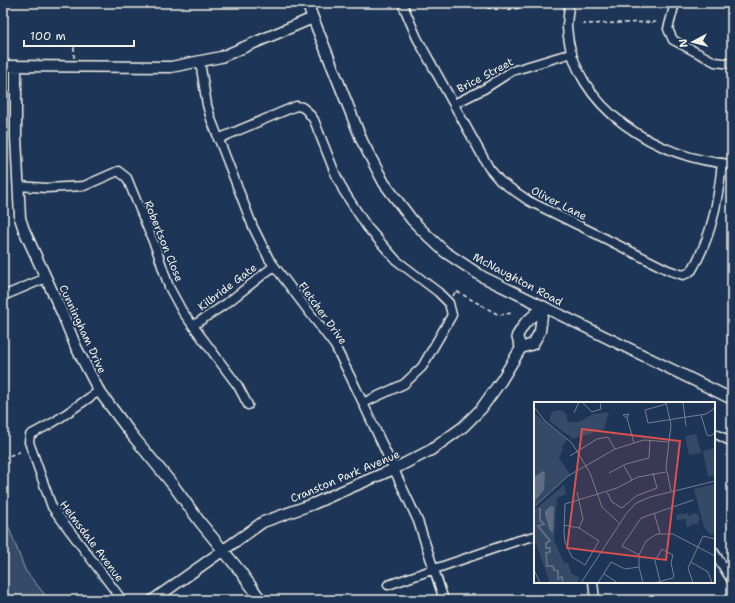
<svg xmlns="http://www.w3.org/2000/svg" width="735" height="603" font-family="'Shantell Sans',sans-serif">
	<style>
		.green { fill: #354a67; stroke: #949ea8 }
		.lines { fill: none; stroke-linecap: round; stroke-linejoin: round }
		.minor-casing { stroke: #f4f1e8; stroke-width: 11 }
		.tertiary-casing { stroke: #f4f1e8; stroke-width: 13 }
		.path { stroke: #f4f1e8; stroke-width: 1.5; stroke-dasharray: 4 3; stroke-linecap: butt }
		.minor { stroke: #1d3557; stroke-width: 8 }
		.tertiary { stroke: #1d3557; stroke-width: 10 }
		.labels { text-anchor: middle; stroke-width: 4; stroke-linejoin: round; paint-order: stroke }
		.street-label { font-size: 11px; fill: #f4f1e8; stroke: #1d3557 }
		.inset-river { fill: none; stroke: #5e6d82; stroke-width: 2 }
		.inset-road { fill: none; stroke: #738091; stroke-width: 1 }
		.view { fill: #dc504e; fill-opacity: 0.15; stroke: #dc504e; stroke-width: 2 }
		.inset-edge { fill: none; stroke: #f4f1e8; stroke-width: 2 }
	</style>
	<rect width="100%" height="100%" fill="#1d3557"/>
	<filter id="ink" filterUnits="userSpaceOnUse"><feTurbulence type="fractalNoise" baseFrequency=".025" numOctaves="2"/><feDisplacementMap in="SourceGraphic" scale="8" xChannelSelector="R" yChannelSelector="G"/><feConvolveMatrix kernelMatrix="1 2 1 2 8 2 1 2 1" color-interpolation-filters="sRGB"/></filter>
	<g filter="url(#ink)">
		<path class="green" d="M3 512 25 570 49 600H3Z"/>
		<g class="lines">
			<defs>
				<path id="minor" d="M402 3 417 38 489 168 500 181 529 201 588 230 668 270 683 275 688 273 692 270C712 236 718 201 722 163
					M569 3C569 11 567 20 567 27 572 108 659 160 732 164
					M675 3 668 29 673 40 715 62 732 64
					M200 62 207 105 211 119 253 227 269 259 335 346 356 388 418 521 444 600
					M454 104 484 89 512 71 572 53
					M218 139 296 106 302 107 307 111 314 120 335 173 343 190 367 227 396 260 438 292 449 303 452 315 422 367 404 384 363 403
					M18 186 46 188 84 186 118 171 127 178 157 251 169 287 182 311 238 386 248 405
					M3 296 46 278
					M194 325 227 303 274 266
					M99 391 54 422 30 435 29 442 52 507 122 600
					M714 433 732 442
					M714 552 732 581
					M593 582 595 600
					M388 585 516 541 535 536"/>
				<path id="tertiary" d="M307 3 362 141 384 183 412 220 428 236 445 252 483 277 732 399
					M3 66 171 67 221 57 313 18
					M16 66V137L20 218 24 230 63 315 76 347 99 391 132 435 173 485 200 522 240 571 261 600
					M521 348 517 336 525 323 543 307
					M153 600 263 522 313 504 340 492 394 469 431 450 463 427 481 409 501 381 521 348 533 344 540 331 543 307"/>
			</defs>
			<use href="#minor" class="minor-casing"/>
			<use href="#tertiary" class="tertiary-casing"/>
			<path class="path" d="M4 3 8 15
				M474 3C496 15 527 7 550 3
				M582 24 659 22
				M74 58V47
				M453 296 456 291 499 315 512 313
				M3 458 22 451"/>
			<use href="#minor" class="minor"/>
			<use href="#tertiary" class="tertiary"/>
		</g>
	</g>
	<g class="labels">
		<g class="street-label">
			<text transform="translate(485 75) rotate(-28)" y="4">Brice Street</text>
			<text transform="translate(559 203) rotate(27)" y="4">Oliver Lane</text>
			<text transform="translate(164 241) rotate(68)" y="4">Robertson Close</text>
			<text transform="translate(518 279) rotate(28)" y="4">McNaughton Road</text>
			<text transform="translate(227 287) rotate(-37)" y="4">Kilbride Gate</text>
			<text transform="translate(323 313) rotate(54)" y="4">Fletcher Drive</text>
			<text transform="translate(83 329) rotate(65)" y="4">Cunningham Drive</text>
			<text transform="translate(345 476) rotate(-23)" y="4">Cranston Park Avenue</text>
			<text transform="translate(92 541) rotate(53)" y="4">Helmsdale Avenue</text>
		</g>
	</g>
	<g transform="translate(534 402)">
		<rect width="181" height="181" fill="#1d3557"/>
		<path d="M26 8 32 11 34 20H45L59 12 75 10 70 27 39 37 15 19 18 10ZM0 11 33 38 28 44 29 48 25 56 36 72 0 104ZM162 32 167 51 155 53 151 34ZM181 46V73L174 75 169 49ZM181 82V132L177 133 170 125 160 87ZM30 83 32 92 23 96 20 138 30 161H34L37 171 46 176 43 181H16L2 142 0 143V108ZM154 111 157 124 152 125V117L143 118 142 113ZM154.5 117a5.5 5.5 0 1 1 11 0a5.5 5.5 0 1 1-11 0Z" fill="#354a67"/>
		<path d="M9 69 11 71 10 88 0 100V75ZM17 104 20 105 19 130 16 129 11 113V109Z" fill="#5e6d82"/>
		<path class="inset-river" d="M6 106V118L10 122 4 124 16 139 12 141V146H16V150L12 151 13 164H19L20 168 24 169V177L28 175 29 181"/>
		<path class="inset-road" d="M48 0 58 10 67 7 66 0M132 0 137 23 132 65 137 89M149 0 152 24M132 2 111 8 114 21 172 12 181 6M0 5 11 19 38 41 56 71 68 105 85 121M40 11 45 0M167 13 173 33 176 34 181 31M93 16 89 13 95 12 93 16 100 41M36 54 63 37 74 35 81 47M90 64 98 78M75 71 92 62 115 56 116 38M43 90 49 117 45 126M73 90 78 100 88 106 102 94 123 86 119 71M0 105 34 74 81 47 110 38 135 40M120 111 126 131M30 123 45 126 65 139 51 163 38 155 31 140 30 131 31 102 83 86 104 75 132 70M105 153 88 144 107 116 159 98M157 160 174 170 178 181M0 168 6 181M70 172 84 181M47 181 92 112 102 101 116 95 181 79M64 181 77 160 91 167 105 165M109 181 105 165V153L112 139 123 132H139L181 154M120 181 139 176 140 174 137 161 139 153 128 147 121 159 126 179M159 181 154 166 169 134 181 137"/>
		<path class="view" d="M48 27 146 39 132 158 33 146Z"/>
		<rect width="181" height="181" class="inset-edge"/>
	</g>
	<rect width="735" height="603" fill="none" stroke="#1d3557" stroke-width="16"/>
	<rect x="8" y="8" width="719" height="587" fill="none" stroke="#f4f1e8" stroke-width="1.5" filter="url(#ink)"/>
	<g transform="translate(693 42) rotate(263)" stroke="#1d3557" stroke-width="3" paint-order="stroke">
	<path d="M0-3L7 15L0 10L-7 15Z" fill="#f4f1e8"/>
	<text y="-6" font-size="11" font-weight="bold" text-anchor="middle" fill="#f4f1e8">N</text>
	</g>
	<path d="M24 40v6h110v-6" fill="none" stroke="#f4f1e8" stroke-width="2"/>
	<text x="30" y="40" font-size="12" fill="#f4f1e8" stroke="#1d3557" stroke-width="3" paint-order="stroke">100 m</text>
</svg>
